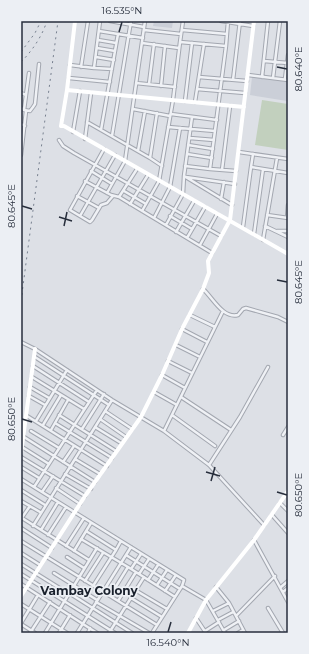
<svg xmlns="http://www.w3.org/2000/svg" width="309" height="654" font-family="Montserrat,sans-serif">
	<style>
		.built { fill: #cbcfd8 }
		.green { fill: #c2d0be }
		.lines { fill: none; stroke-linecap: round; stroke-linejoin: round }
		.street-casing { stroke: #a3a7b0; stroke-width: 4.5 }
		.street { stroke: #eff1f5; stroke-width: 2.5 }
		.secondary { stroke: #fff; stroke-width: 4 }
		.rail { stroke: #77808f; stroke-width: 1; stroke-dasharray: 2 4; stroke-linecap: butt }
		.ticks { fill: none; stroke: #272e3c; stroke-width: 1.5 }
		.labels { text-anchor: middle; stroke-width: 3.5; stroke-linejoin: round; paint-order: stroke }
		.neighbourhood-label { font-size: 12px; font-weight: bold; fill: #19202c; stroke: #eceff4 }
		.neatline { fill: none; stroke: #272e3c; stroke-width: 1.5 }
		.ticks-label { font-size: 10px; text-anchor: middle; fill: #272e3c }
	</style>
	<rect width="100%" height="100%" fill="#dde0e6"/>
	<path class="built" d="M154 21H173L172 28 153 26Z
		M252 77 288 82 287 101 250 95Z"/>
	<path class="green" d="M262 100 288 104V150L255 145Z"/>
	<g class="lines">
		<defs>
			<path id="street" d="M110 21 144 27
				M183 21 180 42 226 46 228 21
				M221 21 253 26
				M144 30 181 34
				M182 30 227 34
				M99 31 143 38
				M98 40 116 43
				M142 43 179 48
				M226 46 210 169 236 171
				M97 48 115 51
				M96 57 114 60
				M264 61 288 63
				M70 65 94 68 100 21
				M81 67 88 21
				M95 68 112 69
				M248 75 288 80
				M199 77 247 81
				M262 77 268 21
				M69 78 110 82
				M273 78 280 21
				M285 79 288 55
				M233 80 240 21
				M136 83 175 87
				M149 84 154 44
				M161 86 165 46
				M197 89 245 93
				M21 93 26 95
				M185 101 192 43
				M195 102 204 44
				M21 108 24 110 29 73
				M133 109 170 116
				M24 110 30 111 33 107 35 104 39 64
				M157 113 150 158 162 166
				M171 114 217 120
				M87 122 150 158
				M21 124 25 126
				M168 127 215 131
				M101 130 118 34
				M73 132 80 91
				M112 136 131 21
				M190 138 214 140
				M85 139 91 93
				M59 140 63 146 74 153 221 236
				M188 145 213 149
				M104 149 70 210 90 222 92 220 101 205 107 203 113 196
				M138 151 145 111
				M239 152 288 159
				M187 154 212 158
				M21 155 26 111
				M185 166 210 169
				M251 167 253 154
				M222 170 230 106
				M91 171 112 184
				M184 176 232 205
				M186 177 235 184
				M85 181 111 195 119 197 212 253
				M124 191 146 204
				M107 193 125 161 145 21
				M77 196 99 208
				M119 197 137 169
				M221 199 224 182
				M130 204 148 175
				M142 211 159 181 173 100 180 42
				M267 215 288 218
				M80 216 115 155
				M170 216 192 229
				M154 218 170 187 180 128
				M287 218 288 205
				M166 225 183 194 184 176 192 117
				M265 226 288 237
				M243 227 251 167 288 173
				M277 231H288
				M176 232 194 201
				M254 234 263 169
				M187 238 205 207
				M263 240 277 158
				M200 245 217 214
				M203 289C213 298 223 319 238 315L243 309 246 308 278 317 288 322
				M190 315 215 327
				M182 329 207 342
				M21 342 35 349 112 400 164 431 209 465 264 525
				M176 345 200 357
				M35 357 109 405
				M168 361 192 373
				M33 366 89 402
				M162 375 185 388
				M32 377 84 409
				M30 387 49 398
				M154 392 177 405
				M29 396 45 405
				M181 397 231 430
				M105 411 132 429
				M59 415 116 451
				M172 415 215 446
				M27 416 107 466
				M100 419 126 437
				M36 421 67 370
				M55 423 112 458
				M43 425 61 395
				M95 427 121 443
				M82 429 104 394
				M51 430 68 400
				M31 431 59 448
				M164 431 223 311
				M283 435 288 427
				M24 437 95 482
				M22 447 49 464
				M21 457 85 496
				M75 459 100 474
				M63 462 74 446
				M209 465 240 417 268 367
				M21 467 39 478
				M65 474 91 489
				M21 479 184 580 182 586 152 633
				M34 487 97 390
				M56 488 80 504
				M21 490 45 505
				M42 492 53 476
				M21 501 40 512
				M280 503 288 511
				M272 515 288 533
				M22 518 89 560
				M21 519 30 506
				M33 526 112 400
				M21 528 52 548
				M41 530 58 502
				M86 531 116 550 121 541
				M48 535 66 507
				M81 539 128 567 175 597
				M254 540 288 602
				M21 541 157 625
				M66 546 84 518
				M74 551 91 523
				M21 553 40 565
				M126 555 180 589
				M67 557 84 568
				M21 564 69 594
				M131 569 141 554
				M54 573 97 600
				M21 574 115 633
				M139 574 149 559
				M148 580 158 565
				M85 581 103 553
				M21 584 97 633
				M157 585 167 570
				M93 586 116 550
				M182 586 206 600 225 633
				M216 587 229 603 245 633
				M281 587 288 581
				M135 590 167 609
				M165 591 176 575
				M283 592 288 588
				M69 593 132 633
				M110 596 128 567
				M131 598 162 617
				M118 601 136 572
				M96 602 149 633
				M21 604 67 633
				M268 608 283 633
				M213 611 229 603
				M236 616 275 576
				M196 618 206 633
				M218 620 233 612
				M21 623 38 595
				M21 624 35 633
				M224 630 239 621
				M205 631 219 622
				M30 633 50 602
				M45 633 97 548
				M59 633 70 615
				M77 633 131 547
				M88 633 90 628
				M109 633 144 577
				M238 633 243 630"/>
		</defs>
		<use href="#street" class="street-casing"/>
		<use href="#street" class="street"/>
		<path class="secondary" d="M75 21 67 90 61 126H64L288 254
			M67 90 244 107
			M21 453 35 349
			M21 596 85 496 141 417 162 375 182 329 203 289 209 273 208 261 230 220 254 21
			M188 633 206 600 254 540 288 491"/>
		<path class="rail" d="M21 52 35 33 41 21
			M21 62C33 50 42 36 47 21
			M21 301 58 21"/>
	</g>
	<path class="ticks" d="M119 32 122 22M277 67 287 69M22 206 32 209M59 217 72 221M64 226 67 212M277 280 287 282M22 419 32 422M206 472 220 476M211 481 215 467M277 492 287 495M168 632 171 622"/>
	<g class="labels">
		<g class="neighbourhood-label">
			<text x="89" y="595">Vambay Colony</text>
		</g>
	</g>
	<rect width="309" height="654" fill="none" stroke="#eceff4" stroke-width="44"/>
	<rect x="22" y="22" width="265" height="610" class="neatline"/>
	<g class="ticks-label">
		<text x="122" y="14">16.535°N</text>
		<text transform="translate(298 69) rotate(-90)" y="4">80.640°E</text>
		<text transform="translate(11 206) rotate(-90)" y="4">80.645°E</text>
		<text transform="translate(298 282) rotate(-90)" y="4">80.645°E</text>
		<text transform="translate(11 419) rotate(-90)" y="4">80.650°E</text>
		<text transform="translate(298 495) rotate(-90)" y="4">80.650°E</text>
		<text x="168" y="646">16.540°N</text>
	</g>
</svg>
